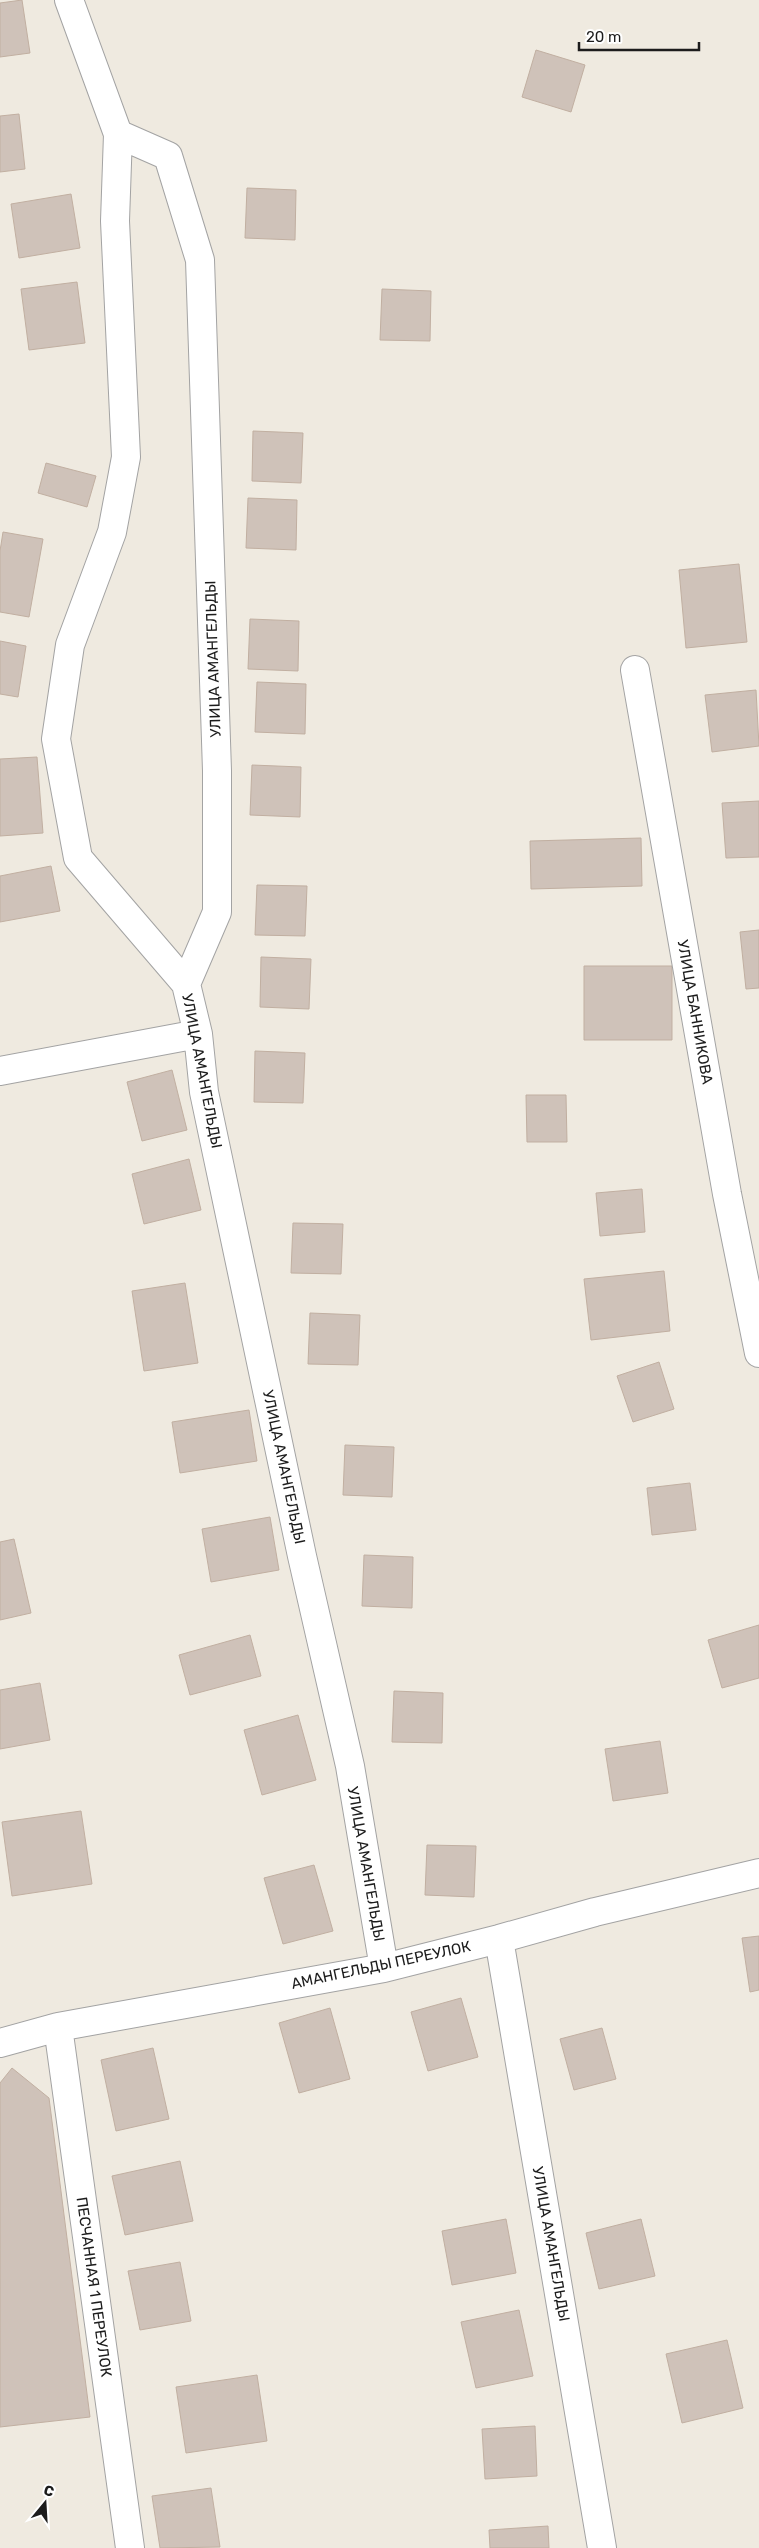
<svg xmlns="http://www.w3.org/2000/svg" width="759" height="2548" font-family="Rubik,sans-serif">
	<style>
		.building { fill: #cfc2b9; stroke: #c1afa1 }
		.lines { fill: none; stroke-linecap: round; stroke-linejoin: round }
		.minor-casing { stroke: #a3a3a3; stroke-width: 30 }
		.minor { stroke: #fff; stroke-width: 28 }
		.labels { text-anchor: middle; stroke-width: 4; stroke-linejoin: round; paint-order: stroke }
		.street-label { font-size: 15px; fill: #1c1c1c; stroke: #fff }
	</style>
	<rect width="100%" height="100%" fill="#efeae0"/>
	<path class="building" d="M22 0 30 53 0 57V3Z
		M536 50 585 65 571 112 522 97Z
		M19 114 25 169 0 172V116Z
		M247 188 296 190 295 240 245 238Z
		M71 194 80 248 19 258 11 204Z
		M77 282 85 343 29 350 21 289Z
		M382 289 431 291 430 341 380 340Z
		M253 431 303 433 301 483 252 481Z
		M46 463 96 476 87 507 38 493Z
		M248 498 297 500 296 550 246 548Z
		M3 532 43 539 29 617 0 612V551Z
		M739 564 747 642 686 648 679 570Z
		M250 619 299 621 298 671 248 669Z
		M0 641 26 646 18 697 0 694Z
		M257 682 306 684 305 734 255 732Z
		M756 690 759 746 712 752 705 695Z
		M37 757 43 833 0 836V759Z
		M252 765 301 767 300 817 250 815Z
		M759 801V857L726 858 722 803Z
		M641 838 642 886 531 889 530 841Z
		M51 866 60 911 0 922V876Z
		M257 885 307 886 305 936 255 935Z
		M759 930V988L746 989 740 932Z
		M261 957 311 959 309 1009 260 1007Z
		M584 966H672V1040H584Z
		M255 1051 305 1053 303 1103 254 1102Z
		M172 1070 187 1130 142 1141 127 1082Z
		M526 1095H566L567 1142H527Z
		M189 1159 201 1210 144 1224 132 1174Z
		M642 1189 645 1232 600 1236 596 1193Z
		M293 1223 343 1224 341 1274 291 1273Z
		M664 1271 670 1331 591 1340 584 1279Z
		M185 1283 198 1363 144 1371 132 1291Z
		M310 1313 360 1315 358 1365 308 1364Z
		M659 1362 674 1409 633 1422 617 1376Z
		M249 1410 257 1461 180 1473 172 1422Z
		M345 1445 394 1447 392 1497 343 1495Z
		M690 1483 696 1530 652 1535 647 1488Z
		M270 1517 279 1570 211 1582 202 1529Z
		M14 1539 31 1613 0 1620V1542Z
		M364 1555 413 1557 412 1608 362 1606Z
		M759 1625V1678L722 1688 708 1640Z
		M250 1635 261 1676 190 1695 179 1655Z
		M40 1683 50 1740 0 1749V1690Z
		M394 1691 443 1693 442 1743 392 1742Z
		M298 1715 316 1780 262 1795 244 1730Z
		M660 1741 668 1793 613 1801 605 1749Z
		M81 1811 92 1884 12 1896 2 1822Z
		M427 1845 476 1846 474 1897 425 1895Z
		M314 1865 333 1931 283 1944 264 1878Z
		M759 1936V1990L750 1992 742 1938Z
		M461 1998 478 2057 428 2071 411 2012Z
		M330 2008 350 2079 299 2093 279 2023Z
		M602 2028 616 2079 574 2090 560 2039Z
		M153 2048 169 2119 116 2131 101 2060Z
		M12 2068 49 2098 90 2417 0 2427V2083Z
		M180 2161 193 2221 125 2235 112 2176Z
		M506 2219 516 2273 452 2285 442 2231Z
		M641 2219 655 2276 599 2289 586 2233Z
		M180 2262 191 2321 140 2330 128 2271Z
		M519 2310 533 2376 476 2388 461 2322Z
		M727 2340 743 2408 682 2423 666 2354Z
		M257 2375 267 2441 186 2453 176 2387Z
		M535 2426 537 2476 485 2479 482 2429Z
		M211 2488 220 2547 160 2548 152 2496Z
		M548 2526 549 2548H490L489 2530Z"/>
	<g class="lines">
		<defs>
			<path id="minor" d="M69 0 118 134 168 156 200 260 217 771V912L186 984 198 1034 204 1092 302 1556 350 1766 384 1968
				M118 134 115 221 126 457 112 532 70 645 56 739 78 858 186 984
				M635 670 727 1194 759 1353
				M0 1071 198 1034
				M499 1939 602 2548
				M58 2027 130 2548
				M0 2043 58 2027 384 1968 499 1939 595 1912 759 1873"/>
		</defs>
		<use href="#minor" class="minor-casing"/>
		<use href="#minor" class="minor"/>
	</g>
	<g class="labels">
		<g class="street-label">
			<text transform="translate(213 659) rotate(-92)" y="5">УЛИЦА АМАНГЕЛЬДЫ</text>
			<text transform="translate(695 1012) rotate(80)" y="5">УЛИЦА БАННИКОВА</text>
			<text transform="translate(202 1071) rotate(79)" y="5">УЛИЦА АМАНГЕЛЬДЫ</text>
			<text transform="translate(284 1467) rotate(78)" y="5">УЛИЦА АМАНГЕЛЬДЫ</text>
			<text transform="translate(366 1864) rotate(80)" y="5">УЛИЦА АМАНГЕЛЬДЫ</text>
			<text transform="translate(381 1965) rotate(-12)" y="5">АМАНГЕЛЬДЫ ПЕРЕУЛОК</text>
			<text transform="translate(551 2244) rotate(80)" y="5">УЛИЦА АМАНГЕЛЬДЫ</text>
			<text transform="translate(94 2287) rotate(82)" y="5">ПЕСЧАННАЯ 1 ПЕРЕУЛОК</text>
		</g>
	</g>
	<g transform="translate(45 2503) rotate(18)" stroke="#ffffff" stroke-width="4" paint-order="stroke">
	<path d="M0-4L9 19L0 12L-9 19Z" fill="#1c1c1c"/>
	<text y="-8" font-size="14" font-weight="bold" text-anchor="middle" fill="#1c1c1c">С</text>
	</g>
	<path d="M579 42v8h120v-8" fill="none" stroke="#1c1c1c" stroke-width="2.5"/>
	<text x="586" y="42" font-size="15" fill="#1c1c1c" stroke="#ffffff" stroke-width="4" paint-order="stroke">20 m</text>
</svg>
